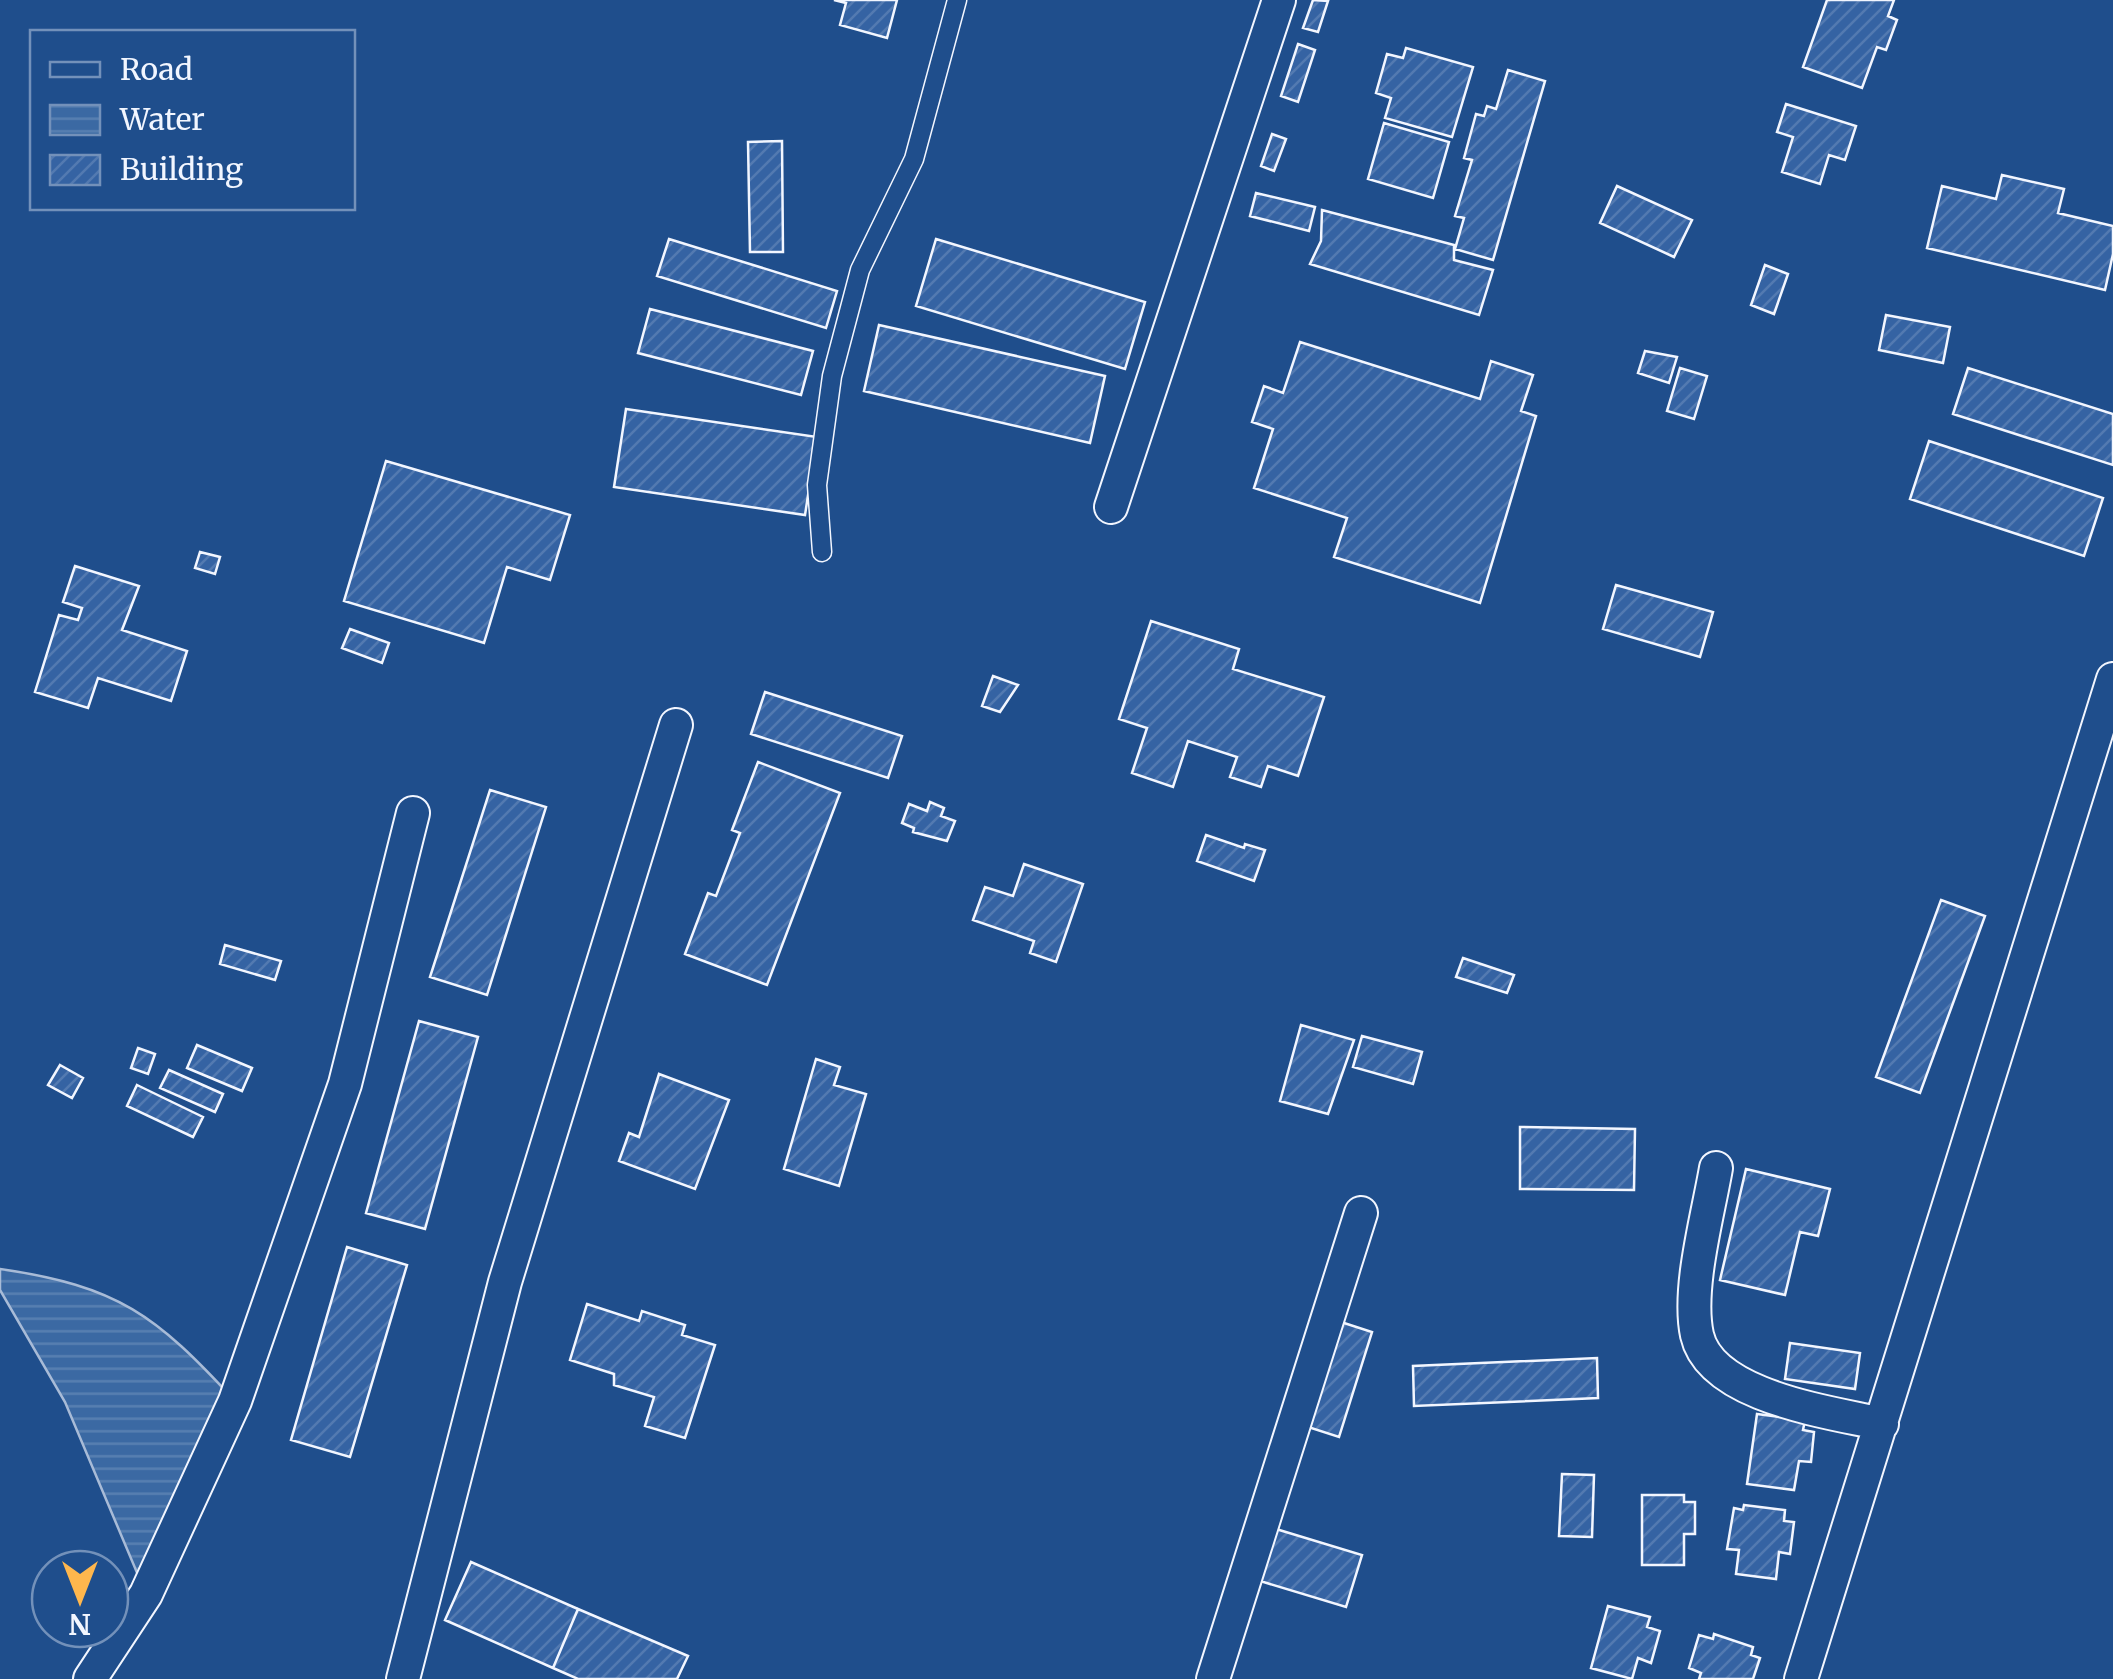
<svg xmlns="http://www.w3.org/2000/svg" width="2113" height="1679" font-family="Merriweather,serif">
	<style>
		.water { fill: url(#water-rules); stroke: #a8bbd7; stroke-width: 2.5 }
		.building { fill: url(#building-hatch); stroke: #f2f6ff; stroke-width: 2.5 }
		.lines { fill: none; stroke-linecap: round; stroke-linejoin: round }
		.service-casing { stroke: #f2f6ff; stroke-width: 21 }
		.minor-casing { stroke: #f2f6ff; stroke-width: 36 }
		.service { stroke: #1f4e8c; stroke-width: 18 }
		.minor { stroke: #1f4e8c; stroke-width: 32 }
	</style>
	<defs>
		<pattern id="water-rules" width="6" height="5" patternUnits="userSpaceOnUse" patternTransform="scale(2.5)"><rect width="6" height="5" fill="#3b69a3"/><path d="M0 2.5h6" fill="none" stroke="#587fb1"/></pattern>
		<pattern id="building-hatch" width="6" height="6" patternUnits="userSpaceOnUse" patternTransform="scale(2.5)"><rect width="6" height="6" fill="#3563a3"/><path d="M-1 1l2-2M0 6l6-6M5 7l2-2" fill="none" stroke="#537ab1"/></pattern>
	</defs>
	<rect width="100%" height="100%" fill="#1f4e8c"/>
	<path class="water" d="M0 1269C118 1286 156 1315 235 1401L146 1594 65 1402 0 1290Z"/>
	<path class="building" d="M834 0H897L887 38 840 25 846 3Z
		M1313 0 1328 1 1318 32 1303 28Z
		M1827 0H1894L1888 16 1897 20 1886 50 1877 47 1862 88 1803 67Z
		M1298 44 1315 50 1298 102 1281 96Z
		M1406 48 1473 67 1452 137 1385 118 1391 98 1376 93 1387 54 1403 58Z
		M1508 70 1545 81 1493 260 1455 249 1464 218 1455 216 1472 160 1464 158 1476 114 1484 116 1487 106 1496 109Z
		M1786 104 1856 126 1845 160 1829 155 1820 184 1782 172 1793 137 1777 132Z
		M1384 123 1449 142 1433 198 1368 179Z
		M1272 134 1286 139 1274 171 1261 166Z
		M782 141 783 252H750L748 142Z
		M2002 175 2064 189 2058 213 2113 226V254L2105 290 1927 248 1942 186 1996 199Z
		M1617 186 1692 220 1674 257 1600 223Z
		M1256 193 1315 207 1309 231 1250 216Z
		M1322 210 1454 245V260L1493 270 1479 315 1310 264 1321 241Z
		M669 239 837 291 826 328 657 276Z
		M936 239 1145 302 1125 369 916 306Z
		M1765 265 1788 274 1774 314 1751 305Z
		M650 309 813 351 801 395 638 353Z
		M1886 315 1950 327 1943 363 1879 350Z
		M879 325 1105 376 1090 443 864 391Z
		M1300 342 1480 399 1491 361 1533 375 1521 411 1536 416 1480 603 1334 557 1347 518 1254 488 1273 429 1252 422 1264 386 1283 393Z
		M1645 351 1677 357 1669 383 1638 373Z
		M1680 368 1707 376 1694 419 1667 411Z
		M1968 368 2113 414V465L1953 414Z
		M626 409 817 437 805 515 614 487Z
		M1929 441 2103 498 2084 556 1910 499Z
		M386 461 570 515 550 580 507 567 484 643 344 601Z
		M200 552 220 557 215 574 195 568Z
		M75 566 139 586 122 630 187 651 171 701 98 678 88 708 35 692 59 615 78 620 82 608 63 602Z
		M1616 585 1713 612 1700 657 1603 629Z
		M1151 621 1239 649 1233 669 1324 697 1298 776 1268 766 1261 787 1230 777 1237 757 1188 741 1173 787 1132 773 1147 728 1119 719Z
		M350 629 389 643 382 663 342 648Z
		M993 676 1018 685 1000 712 982 706Z
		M765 692 902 736 888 778 751 734Z
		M758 762 840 793 767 985 685 954 708 893 716 896 740 833 732 830Z
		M490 790 546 807 487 995 430 977Z
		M930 802 944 808 941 816 955 821 947 841 913 832 914 828 902 823 909 804 927 811Z
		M1206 835 1244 848 1245 844 1265 850 1254 881 1197 861Z
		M1024 864 1083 884 1056 962 1030 953 1034 941 973 920 985 887 1013 896Z
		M1941 900 1985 916 1920 1093 1876 1077Z
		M225 945 281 961 275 980 220 964Z
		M1463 958 1514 975 1507 993 1456 977Z
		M419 1021 478 1037 425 1229 366 1213Z
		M1301 1025 1354 1040 1328 1114 1280 1101Z
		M1362 1036 1422 1052 1413 1084 1353 1067Z
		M197 1045 252 1068 242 1091 187 1068Z
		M138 1048 155 1054 148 1074 131 1068Z
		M816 1059 840 1067 834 1085 866 1094 839 1186 784 1169Z
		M60 1065 83 1078 72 1098 48 1085Z
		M169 1070 223 1094 215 1112 160 1088Z
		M659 1074 729 1100 695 1189 619 1161 629 1133 639 1137Z
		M137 1085 203 1117 193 1137 127 1106Z
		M1520 1127 1635 1129 1634 1190 1520 1189Z
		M1746 1169 1830 1189 1818 1236 1800 1232 1785 1295 1720 1280Z
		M347 1247 407 1265 350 1457 291 1440Z
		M587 1304 639 1321 642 1311 685 1325 682 1335 715 1345 685 1438 645 1426 654 1397 614 1385V1374L570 1360Z
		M1341 1322 1372 1332 1339 1437 1308 1427Z
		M1790 1343 1860 1353 1855 1389 1785 1379Z
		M1597 1358 1598 1398 1414 1406 1413 1366Z
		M1757 1414 1805 1420 1803 1430 1814 1432 1811 1462 1799 1461 1794 1490 1747 1484Z
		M1562 1474 1594 1475 1592 1537 1559 1536Z
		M1642 1495H1684V1502H1695V1534H1684V1565H1642Z
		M1744 1505 1785 1510 1784 1521 1794 1522 1790 1554 1779 1552 1776 1579 1736 1574 1739 1550 1727 1549 1734 1508 1743 1510Z
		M1276 1529 1362 1555 1346 1607 1260 1581Z
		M471 1562 578 1609 553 1668 445 1620Z
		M1608 1606 1650 1617 1647 1627 1660 1631 1651 1663 1638 1658 1632 1679 1591 1668Z
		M578 1609 688 1656 677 1679H578L553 1668Z
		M1714 1634 1753 1647 1751 1655 1760 1658 1753 1679H1699L1701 1673 1689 1668 1699 1635 1713 1639Z"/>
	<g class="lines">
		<defs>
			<path id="service" d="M822 552 817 485 832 376 860 270 914 159 957 0"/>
			<path id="minor" d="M1111 507 1279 0
				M1716 1168C1708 1215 1687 1289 1697 1335 1711 1397 1830 1412 1882 1424
				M90 1679 146 1594 235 1401 345 1084 413 813
				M403 1679 505 1282 676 725
				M1213 1679 1361 1213
				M1801 1679 2113 679"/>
		</defs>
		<use href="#service" class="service-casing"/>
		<use href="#minor" class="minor-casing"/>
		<use href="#service" class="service"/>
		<use href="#minor" class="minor"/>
	</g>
	<rect x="30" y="30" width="325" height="180" fill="#1f4e8c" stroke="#7391ba" stroke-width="2.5"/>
	<rect x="50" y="62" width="50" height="15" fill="#1f4e8c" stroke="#7391ba" stroke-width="2.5"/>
	<text x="120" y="80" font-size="30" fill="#f2f6ff">Road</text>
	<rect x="50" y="105" width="50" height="30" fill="url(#water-rules)" stroke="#7391ba" stroke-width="2.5"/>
	<text x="120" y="130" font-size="30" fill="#f2f6ff">Water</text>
	<rect x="50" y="155" width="50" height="30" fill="url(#building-hatch)" stroke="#7391ba" stroke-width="2.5"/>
	<text x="120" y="180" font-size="30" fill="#f2f6ff">Building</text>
	<g transform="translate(80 1599) rotate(180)"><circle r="48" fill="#1f4e8c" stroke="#7391ba" stroke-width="2.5"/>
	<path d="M0-8L18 38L0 25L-18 38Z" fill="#ffb74d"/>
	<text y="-15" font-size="28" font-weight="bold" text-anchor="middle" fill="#f2f6ff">N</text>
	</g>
</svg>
